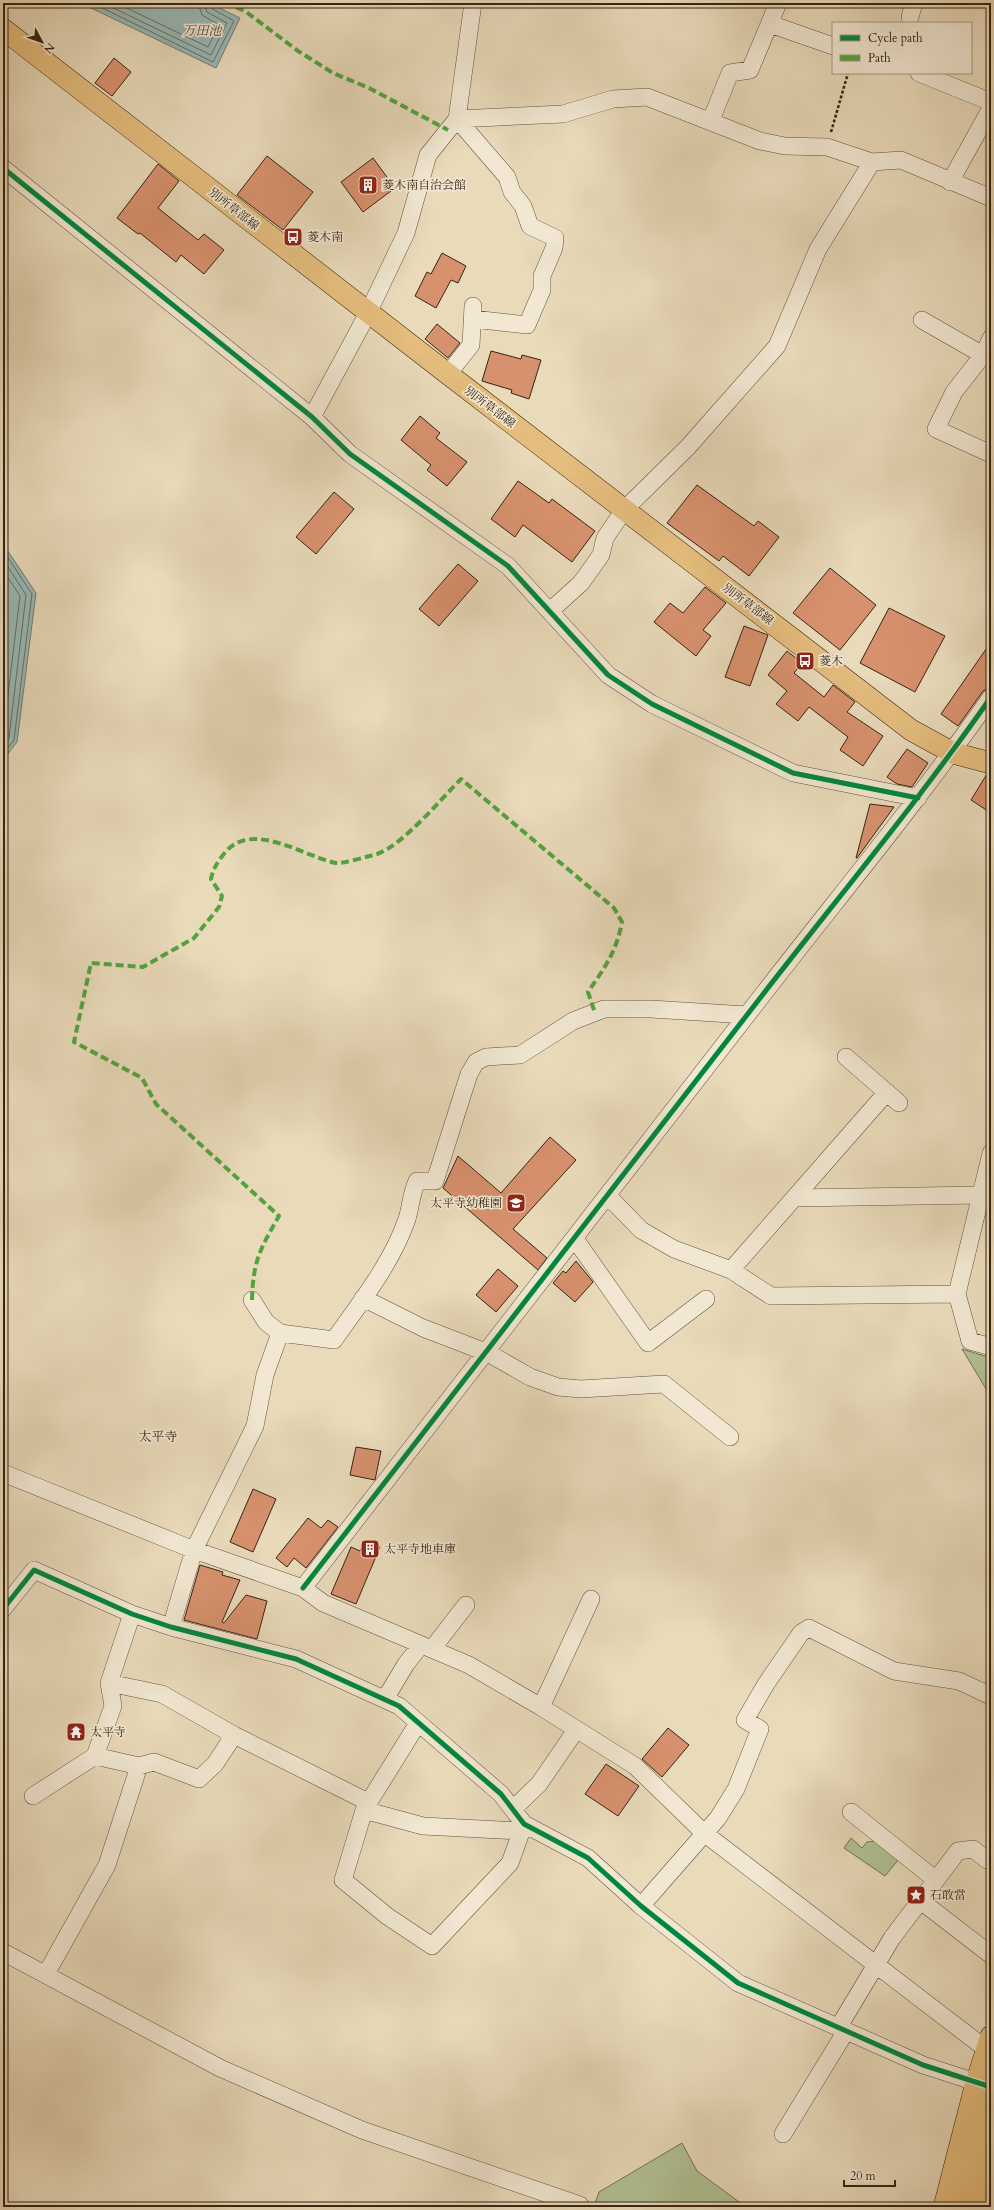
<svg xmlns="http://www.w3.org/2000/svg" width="994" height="2210" font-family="Cardo,'Noto Serif JP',serif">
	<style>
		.green { fill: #b1c194; stroke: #747252 }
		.water { fill: #99b9b7; stroke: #717d74 }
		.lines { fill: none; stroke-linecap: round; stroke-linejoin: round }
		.shore { stroke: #686e64; stroke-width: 1 }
		.building { fill: #d8916e; stroke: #362410 }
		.minor-casing { stroke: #63523a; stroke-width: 18 }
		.major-casing { stroke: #362410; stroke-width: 22 }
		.highway-casing { stroke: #362410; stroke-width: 24 }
		.path { stroke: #362410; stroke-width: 2.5; stroke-dasharray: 3 2; stroke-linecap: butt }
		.minor { stroke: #f1e7d2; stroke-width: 17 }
		.major { stroke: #e4bd7d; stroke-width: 21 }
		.highway { stroke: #e4bd7d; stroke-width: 22 }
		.quiet { stroke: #53a33f; stroke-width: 4; stroke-dasharray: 8 4; stroke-linecap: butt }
		.cycleway-casing { stroke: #f1e7d2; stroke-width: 8 }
		.cycleway { stroke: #00873e; stroke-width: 5 }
		.labels { text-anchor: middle; stroke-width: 3.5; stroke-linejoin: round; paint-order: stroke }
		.poi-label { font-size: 12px; fill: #362410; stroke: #f1e7d2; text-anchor: start }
		.street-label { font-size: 12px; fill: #362410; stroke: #f1e7d2 }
		.water-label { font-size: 13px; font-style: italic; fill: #4f493a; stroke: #f1e7d2 }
		.neighbourhood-label { font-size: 13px; fill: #362410; stroke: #f1e7d2 }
	</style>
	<rect width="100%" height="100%" fill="#e9daba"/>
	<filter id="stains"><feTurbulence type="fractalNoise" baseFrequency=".005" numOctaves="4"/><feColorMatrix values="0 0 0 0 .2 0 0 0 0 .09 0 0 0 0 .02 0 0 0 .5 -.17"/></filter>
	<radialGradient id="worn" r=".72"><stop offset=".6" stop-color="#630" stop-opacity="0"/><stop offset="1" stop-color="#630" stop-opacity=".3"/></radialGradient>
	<path class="green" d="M962 1349 991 1358V1397Z
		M851 1838 862 1848 867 1842 876 1841 899 1859 885 1876 844 1848Z
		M682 2143 697 2171 746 2207H594L599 2192Z"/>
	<path class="water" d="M89 3H209L240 18 216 68 87 6Z
		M3 544 36 593 17 742 3 760Z"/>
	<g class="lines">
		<path class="shore" d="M92 3 213 62 234 21 211 8 209 3
			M103 3 211 55 227 23 207 12 204 3
			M116 3 208 47 219 25 202 15 198 3
			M3 550 32 594 14 740 3 754
			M3 559 26 595 9 738 3 746
			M3 570 20 596 3 736"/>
	</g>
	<path class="building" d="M114 58 131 72 112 96 95 83Z
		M267 156 313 192 283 230 237 195Z
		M373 158 395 188 363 212 341 182Z
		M158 164 179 181 158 208 198 240 204 234 224 250 204 274 181 255 176 262 140 233 138 234 117 218Z
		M442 253 466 266 458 283 451 280 436 308 415 296 427 272 431 274Z
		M437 324 460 343 448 358 425 339Z
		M491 351 521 359 522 355 541 360 529 399 511 393 512 390 482 381Z
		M420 416 440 433 436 438 467 462 447 486 427 470 431 465 401 440Z
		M518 481 549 503 552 499 595 531 572 562 523 525 515 537 491 519Z
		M697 485 754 526 758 521 779 537 749 576 723 556 719 561 667 523Z
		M334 492 354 509 316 554 296 537Z
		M458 564 478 581 439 626 419 609Z
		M830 568 876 605 840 650 793 613Z
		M705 587 726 603 703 630 711 636 696 656 654 622 670 603 683 613Z
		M889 608 945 636 915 692 860 663Z
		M744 626 768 635 750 686 725 677Z
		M991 642V687L983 691 958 726 941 714Z
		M787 651 802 663 794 673 824 697 833 685 855 702 847 712 883 736 863 766 840 750 848 737 809 707 798 721 776 704 787 691 768 675Z
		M907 749 928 763 912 787 897 784 887 777Z
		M987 774 991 775V813L971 800Z
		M870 804 894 807 857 858H856Z
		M550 1137 576 1160 513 1229 547 1258 538 1270 443 1188 458 1156 501 1193Z
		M576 1261 593 1282 575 1302 553 1283 563 1271 566 1273Z
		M498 1269 518 1286 496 1312 476 1295Z
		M356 1447 381 1451 375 1480 350 1475Z
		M253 1489 276 1499 253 1552 230 1542Z
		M308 1518 321 1528 328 1520 338 1527 306 1568 294 1558 287 1567 276 1558Z
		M365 1541 380 1547 356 1604 331 1594 351 1547 360 1551Z
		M200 1565 223 1572 222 1575 240 1580 222 1622 224 1623 246 1595 267 1601 257 1639 184 1620Z
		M668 1728 689 1745 662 1777 642 1759Z
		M606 1764 639 1786 618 1816 585 1794Z"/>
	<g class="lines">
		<defs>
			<path id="minor" d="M910 17 914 3
				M770 24 833 46
				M919 73 991 102
				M457 119 563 114 613 99 647 97 760 141 785 146 827 147 872 162 901 160 991 198
				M457 119 507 177 512 192 523 206 530 226 555 238 554 248 542 276V290L527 325 473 319
				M711 120 730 73 750 70 778 3
				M3 168 312 417 350 454 508 566 608 675 652 704 793 773 918 798
				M950 182 991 108
				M922 320 983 355
				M991 338 983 355 954 392 936 429 991 454
				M448 374 471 345 473 306
				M312 417 368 313 406 233 428 155 457 119 473 3
				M550 611 581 583 601 555 605 538 624 510 688 447 777 346 818 249 872 162
				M846 1057 899 1103
				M608 1196 641 1230 674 1249 731 1270 771 1296 957 1294
				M794 1198 981 1195
				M575 1239 648 1343 706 1299
				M731 1270 887 1092
				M363 1298 423 1328 488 1353 530 1377 558 1387 581 1389 664 1384 730 1437
				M252 1300 266 1322 280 1333 334 1340C360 1303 392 1263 407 1219 411 1206 411 1194 417 1181H435L469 1074 476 1062 486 1057 520 1055 573 1021 604 1009H651L747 1015
				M988 1346 970 1341 957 1294 991 1153
				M3 1473 194 1550 303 1588 323 1603 469 1665 541 1707 635 1766 704 1833 986 2049
				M303 1588C458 1391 611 1192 764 993 840 895 920 799 991 697
				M3 1609 34 1570 132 1614 171 1627 296 1659 399 1706 501 1794 524 1824 588 1858 641 1906 738 1983 923 2065 991 2087
				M171 1627 194 1550 255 1426 265 1375 280 1333
				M432 1649 466 1605
				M109 1683 162 1694 234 1735 368 1802
				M385 1699 406 1664 421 1645
				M541 1707 591 1599
				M418 1723 364 1810 343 1880 387 1916 432 1946 510 1863 524 1824
				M95 1756 139 1766 154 1762 199 1779 215 1764 234 1735
				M33 1796 95 1756 113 1706 109 1683 132 1614
				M513 1809 539 1784 576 1730
				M364 1810 423 1826 522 1831
				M851 1812 936 1880
				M921 1901 991 1955
				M641 1906 718 1818 736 1789 760 1729 745 1720 766 1684 801 1633 809 1628 894 1671 959 1681 991 1696
				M3 1952 220 2068 362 2130 580 2205
				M46 1974 107 1865 139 1766
				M838 2028 892 1938 958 1851 973 1849 987 1860
				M783 2134 846 2031"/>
			<path id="major" d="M3 29 448 374 911 730 953 753 991 763
				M944 2207 976 2083 991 2036"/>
			<path id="highway" d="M964 2207 991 2101
				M983 2207 991 2175"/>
		</defs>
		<use href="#minor" class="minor-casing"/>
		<use href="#major" class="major-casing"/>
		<use href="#highway" class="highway-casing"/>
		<path class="path" d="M831 132 848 73"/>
		<use href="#minor" class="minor"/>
		<use href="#major" class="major"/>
		<use href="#highway" class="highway"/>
		<path class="quiet" d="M225 3 245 11 298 51 333 73 369 88 448 130
			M252 1300C253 1261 260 1249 279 1216L156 1104 142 1078 74 1042 91 963 143 967 194 938 219 907 222 896 211 879C213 869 217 863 223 855 250 818 302 856 336 863 343 864 369 856 377 854 403 845 441 799 461 779L614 908 622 922C616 953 605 967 588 992L595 1013"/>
		<defs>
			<path id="cycleway" d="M3 168 312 417 350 454 508 566 608 675 652 704 793 773 918 798
				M303 1588C458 1391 611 1192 764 993 840 895 920 799 991 697
				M3 1609 34 1570 132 1614 171 1627 296 1659 399 1706 501 1794 524 1824 588 1858 641 1906 738 1983 923 2065 991 2087"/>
		</defs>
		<use href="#cycleway" class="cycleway-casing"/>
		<use href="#cycleway" class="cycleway"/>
	</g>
	<defs>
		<symbol id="building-square" viewBox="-11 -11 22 22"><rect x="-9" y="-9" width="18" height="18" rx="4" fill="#8f2418" stroke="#f1e7d2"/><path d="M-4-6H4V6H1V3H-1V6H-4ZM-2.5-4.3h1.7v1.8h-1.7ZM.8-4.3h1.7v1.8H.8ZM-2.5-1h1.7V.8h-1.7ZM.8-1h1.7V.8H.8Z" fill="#fff"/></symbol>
		<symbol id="bus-square" viewBox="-11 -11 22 22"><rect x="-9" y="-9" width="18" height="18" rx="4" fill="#8f2418" stroke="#f1e7d2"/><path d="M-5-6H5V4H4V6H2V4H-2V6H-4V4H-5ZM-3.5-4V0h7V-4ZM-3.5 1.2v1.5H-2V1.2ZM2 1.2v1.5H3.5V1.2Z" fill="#fff"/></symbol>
		<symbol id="school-square" viewBox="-11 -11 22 22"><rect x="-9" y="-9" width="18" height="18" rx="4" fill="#8f2418" stroke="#f1e7d2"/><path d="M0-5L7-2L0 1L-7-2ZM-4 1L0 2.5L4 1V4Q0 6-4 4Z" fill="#fff"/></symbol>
		<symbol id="temple-square" viewBox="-11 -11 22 22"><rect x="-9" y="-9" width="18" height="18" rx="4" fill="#8f2418" stroke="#f1e7d2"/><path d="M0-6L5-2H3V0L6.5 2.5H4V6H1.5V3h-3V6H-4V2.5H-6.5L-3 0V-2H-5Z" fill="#fff"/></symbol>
		<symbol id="sight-square" viewBox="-11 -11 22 22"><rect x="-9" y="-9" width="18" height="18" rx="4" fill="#8f2418" stroke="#f1e7d2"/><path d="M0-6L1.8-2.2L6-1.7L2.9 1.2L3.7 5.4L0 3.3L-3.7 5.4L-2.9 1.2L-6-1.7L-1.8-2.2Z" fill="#fff"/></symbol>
	</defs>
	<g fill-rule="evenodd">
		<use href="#building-square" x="357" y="174" width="22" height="22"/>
		<use href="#bus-square" x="282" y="226" width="22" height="22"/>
		<use href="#bus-square" x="794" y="650" width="22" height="22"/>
		<use href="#school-square" x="505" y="1192" width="22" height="22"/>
		<use href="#building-square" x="359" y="1538" width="22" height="22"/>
		<use href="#temple-square" x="65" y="1721" width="22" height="22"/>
		<use href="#sight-square" x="905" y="1884" width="22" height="22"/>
	</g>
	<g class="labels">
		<g class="poi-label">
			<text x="382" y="189">菱木南自治会館</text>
			<text x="307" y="241">菱木南</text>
			<text x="819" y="665">菱木</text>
			<text x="502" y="1207" text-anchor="end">太平寺幼稚園</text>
			<text x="384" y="1553">太平寺地車庫</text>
			<text x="90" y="1736">太平寺</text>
			<text x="930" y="1899">石敢當</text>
		</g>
		<g class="street-label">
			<text transform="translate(234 209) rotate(38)" y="4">別所草部線</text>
			<text transform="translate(490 407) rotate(37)" y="4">別所草部線</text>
			<text transform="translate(748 604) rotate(37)" y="4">別所草部線</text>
		</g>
		<g class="water-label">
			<text x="202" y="35">万田池</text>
		</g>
		<g class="neighbourhood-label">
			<text x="158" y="1441">太平寺</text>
		</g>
	</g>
	<rect width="994" height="2210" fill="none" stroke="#e9daba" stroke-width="16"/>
	<rect x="4" y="4" width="986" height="2202" fill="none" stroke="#362410" stroke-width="2"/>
	<rect x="8" y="8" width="978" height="2194" fill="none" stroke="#362410"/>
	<rect x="832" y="22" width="140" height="52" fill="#f1e7d2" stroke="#a69984"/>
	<rect x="840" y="35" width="20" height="6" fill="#00873e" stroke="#a69984"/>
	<text x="868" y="42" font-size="12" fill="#362410">Cycle path</text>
	<rect x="840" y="55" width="20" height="6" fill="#53a33f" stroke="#a69984"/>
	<text x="868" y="62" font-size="12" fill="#362410">Path</text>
	<g transform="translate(42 42) rotate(131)" stroke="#f1e7d2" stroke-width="3" paint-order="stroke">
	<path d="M0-3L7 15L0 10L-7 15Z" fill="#362410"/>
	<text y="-6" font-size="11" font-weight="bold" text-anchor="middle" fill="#362410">N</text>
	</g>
	<path d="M844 2180v6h51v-6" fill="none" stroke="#362410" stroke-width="2"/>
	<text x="850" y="2180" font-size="12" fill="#362410" stroke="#f1e7d2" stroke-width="3" paint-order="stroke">20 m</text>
	<rect width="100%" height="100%" filter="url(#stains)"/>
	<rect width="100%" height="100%" fill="url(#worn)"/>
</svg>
